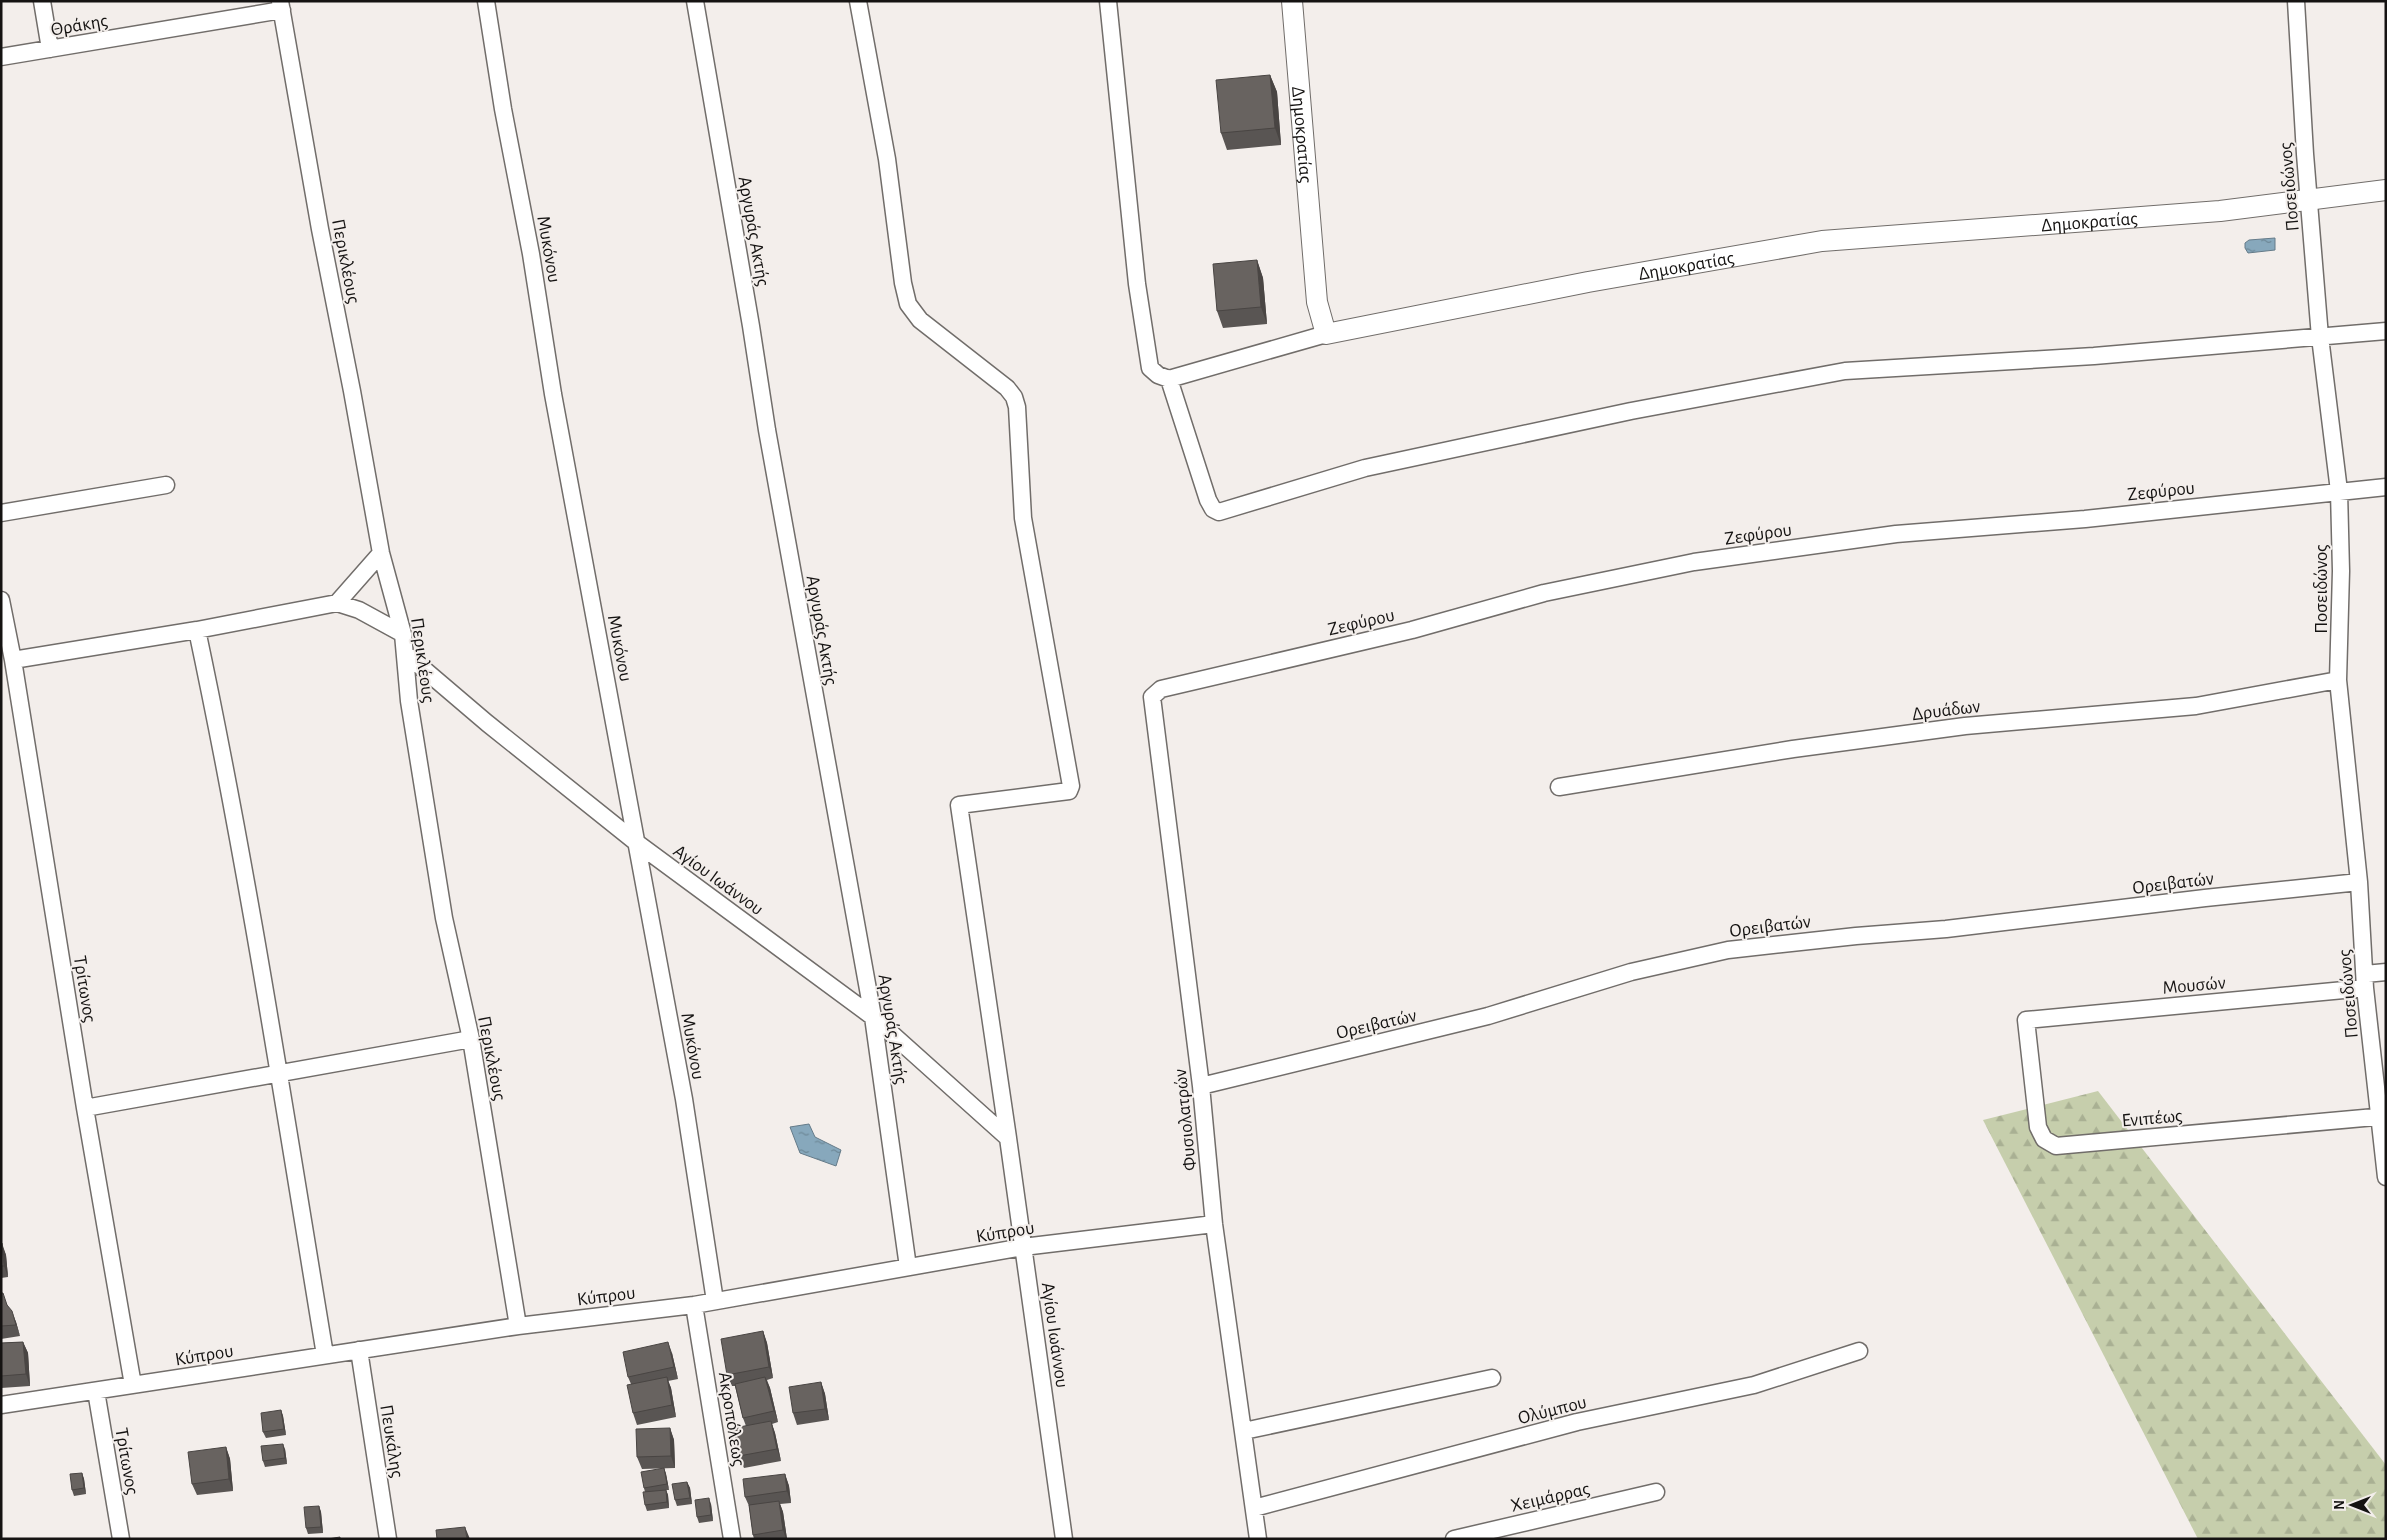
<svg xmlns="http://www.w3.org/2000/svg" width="2387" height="1540" font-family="'Alegreya Sans',sans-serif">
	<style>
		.forest { fill: url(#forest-firs) }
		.water { fill: url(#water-ripples); stroke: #657b89 }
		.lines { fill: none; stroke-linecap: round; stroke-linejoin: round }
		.minor-casing { stroke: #716d6a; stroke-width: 19 }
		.tertiary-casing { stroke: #716d6a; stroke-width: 22 }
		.minor { stroke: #fff; stroke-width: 16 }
		.tertiary { stroke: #fff; stroke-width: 20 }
		.wall { fill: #595553 }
		.shaded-wall { fill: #494543 }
		.building { fill: #686360; stroke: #494543 }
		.labels { text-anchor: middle; stroke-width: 4; stroke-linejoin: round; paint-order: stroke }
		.street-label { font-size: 19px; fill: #151312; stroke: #f3eeeb }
	</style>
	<defs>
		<pattern id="forest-firs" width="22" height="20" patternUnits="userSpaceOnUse" patternTransform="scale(1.25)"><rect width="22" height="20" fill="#c6ceac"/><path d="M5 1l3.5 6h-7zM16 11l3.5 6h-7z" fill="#a9b093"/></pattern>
		<pattern id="water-ripples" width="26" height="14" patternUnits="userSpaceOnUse" patternTransform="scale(1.25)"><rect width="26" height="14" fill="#87a8bc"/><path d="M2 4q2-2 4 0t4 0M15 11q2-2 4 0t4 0" fill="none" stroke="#6d8897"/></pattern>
	</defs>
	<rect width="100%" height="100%" fill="#f3eeeb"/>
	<path class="forest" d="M2098 1091 2386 1465V1539H2198L1983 1120Z"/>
	<path class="water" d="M2275 238V250L2248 253 2245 248V243L2249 240Z
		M809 1124 815 1137 841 1150 836 1166 800 1153 790 1127Z"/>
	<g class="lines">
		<defs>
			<path id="minor" d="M42 1 50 49
				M280 1 320 229 352 391 381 553 403 634 409 701 444 918 471 1039 518 1326
				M486 1 503 109 531 254 553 394 684 1099 715 1301
				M695 1 751 326 767 430 873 1017 908 1267
				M858 1 887 159 903 283 908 304 920 320 1007 388 1014 397 1017 407 1023 518 1071 786 1069 791 959 805 1008 1138
				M1108 1 1137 284 1150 368 1158 375 1169 379 1326 334
				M2296 1 2305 154 2320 337 2339 491 2341 571 2338 680 2359 882 2365 988 2386 1177
				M1 57 282 10
				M1169 379 1208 500 1213 509 1219 512 1365 468 1631 411 1845 371 2094 356 2386 331
				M1 513 166 485
				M1 600 13 660 85 1108 133 1385
				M337 603 381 553
				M197 630C248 870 285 1113 325 1355
				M406 654 487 723 637 843 873 1017 1008 1138 1064 1539
				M13 660 197 630 337 603 359 610 403 634
				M1559 787 1793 749 1965 726 2196 706 2338 680
				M2365 974 2386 972
				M2365 988 2026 1020 2038 1127 2044 1139 2056 1146 2386 1116
				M1201 1086 1488 1016 1631 972 1728 950 1856 936 1946 929 2205 898 2359 882
				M85 1108 471 1039
				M694 1305 732 1539
				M359 1350 388 1539
				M96 1391 121 1539
				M1 1405 518 1326 694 1305 1023 1247 1214 1224
				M1244 1431 1492 1378
				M1254 1508 1577 1422 1754 1385 1859 1351
				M1258 1539 1214 1224 1201 1086 1152 697 1161 689 1412 630 1544 593 1694 562 1896 534 2085 519 2386 487
				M1454 1539 1656 1492"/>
			<g id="tertiary">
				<path id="s1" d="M1292 1 1317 302 1326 334 1588 282 1822 241 2220 211 2386 190"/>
			</g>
		</defs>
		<use href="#minor" class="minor-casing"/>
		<use href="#tertiary" class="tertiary-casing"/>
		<use href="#minor" class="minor"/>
		<use href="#tertiary" class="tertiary"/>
	</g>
	<path class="wall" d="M1270 75 1277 92 1281 145 1227 150 1221 133Z
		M1257 260 1263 278 1267 324 1223 328 1217 311Z
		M1 1243 6 1255 8 1277 1 1278Z
		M1 1293 16 1322 20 1336 1 1339Z
		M763 1331 767 1343 773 1378 767 1380 770 1388 778 1422 772 1424 775 1433 781 1461 744 1468 739 1456 746 1426 743 1418 735 1386H732L727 1375Z
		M23 1342 28 1353 30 1386 1 1388V1343Z
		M672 1353 678 1379 668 1381 671 1388 676 1417 637 1425 633 1413 631 1384 628 1377Z
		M821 1382 825 1394 829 1420 797 1425 793 1413Z
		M281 1410 283 1416 286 1435 266 1438 263 1432Z
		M670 1428 674 1440 675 1468 642 1469 637 1457Z
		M226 1447 230 1459 233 1491 197 1495 192 1484Z
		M285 1449 287 1464 265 1467 263 1461Z
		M664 1468 666 1474 669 1490H666L668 1495 669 1508 647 1511 645 1505V1492L644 1488Z
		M82 1473 84 1479 86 1494 74 1496 72 1490Z
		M785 1474 789 1486 791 1503 780 1504 783 1512 787 1539H754L753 1535 749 1506 745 1497Z
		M687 1482 690 1488 692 1504 677 1506 675 1500Z
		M711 1504 713 1521 699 1523 697 1517Z
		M319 1506 321 1512 323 1533 308 1534 306 1528Z"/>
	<path class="shaded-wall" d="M1270 75 1277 92 1281 145 1275 128Z
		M1257 260 1263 278 1267 324 1261 307Z
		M2 1243 6 1255 8 1277 4 1266Z
		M12 1311 16 1322 20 1336 16 1325Z
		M763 1331 767 1343 773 1378 769 1367Z
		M23 1342 28 1353 30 1386 26 1374Z
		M668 1342 672 1353 678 1379 674 1367Z
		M667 1377 671 1388 676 1417 672 1405Z
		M765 1377 770 1388 778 1422 774 1411Z
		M821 1382 825 1394 829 1420 825 1409Z
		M281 1410 283 1416 286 1435 284 1429Z
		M771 1421 775 1433 781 1461 777 1449Z
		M670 1428 674 1440 675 1468 671 1456Z
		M283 1444 285 1449 287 1464 285 1458Z
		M226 1447 230 1459 233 1491 229 1479Z
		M664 1468 666 1474 669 1490 667 1484Z
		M82 1473 84 1479 86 1494 84 1488Z
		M785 1474 789 1486 791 1503 787 1491Z
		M687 1482 690 1488 692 1504 690 1498Z
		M666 1490 668 1495 669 1508 667 1502Z
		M709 1498 711 1504 713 1521 711 1515Z
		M779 1501 783 1512 787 1539H786L783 1530Z
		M319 1506 321 1512 323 1533 321 1527Z
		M465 1527 470 1539H467Z"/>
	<path class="building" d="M1270 75 1275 128 1221 133 1216 80Z
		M1257 260 1261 307 1217 311 1213 264Z
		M1 1243H2L4 1266H1Z
		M1 1293H3L7 1305 12 1311 16 1325 1 1326Z
		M763 1331 769 1367 727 1375 721 1339Z
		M23 1342 26 1374 1 1376V1343Z
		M668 1342 674 1367 628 1377 623 1352Z
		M667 1377 672 1405 633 1413 627 1385Z
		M765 1377 774 1411 743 1418 735 1384Z
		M821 1382 825 1409 793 1413 789 1387Z
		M281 1410 284 1429 263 1432 261 1413Z
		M771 1421 777 1449 739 1456 734 1428Z
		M670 1428 671 1456 637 1457 636 1429Z
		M283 1444 285 1458 263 1461 261 1446Z
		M226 1447 229 1479 192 1484 188 1452Z
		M664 1468 667 1484 644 1488 641 1472Z
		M82 1473 84 1488 72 1490 70 1474Z
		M785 1474 787 1491 745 1497 743 1479Z
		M687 1482 690 1498 675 1500 672 1484Z
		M666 1490 667 1502 645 1505 643 1492Z
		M709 1498 711 1515 697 1517 695 1500Z
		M779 1501 783 1530 753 1535 749 1505Z
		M319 1506 321 1527 306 1528 304 1507Z
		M465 1527 467 1539H437L436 1530Z
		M340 1537V1539H328Z"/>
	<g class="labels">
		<g class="street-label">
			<text transform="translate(79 24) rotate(-10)" y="7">Θράκης</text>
			<text dy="7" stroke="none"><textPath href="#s1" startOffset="134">Δημοκρατίας</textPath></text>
			<text transform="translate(2288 187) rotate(-95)" y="7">Ποσειδώνος</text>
			<text dy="7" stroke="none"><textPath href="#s1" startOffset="1108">Δημοκρατίας</textPath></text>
			<text transform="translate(755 231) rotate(80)" y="7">Αργυράς Ακτής</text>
			<text transform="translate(550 249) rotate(80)" y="7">Μυκόνου</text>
			<text transform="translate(347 261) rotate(79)" y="7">Περικλέους</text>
			<text dy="7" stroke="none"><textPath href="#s1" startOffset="702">Δημοκρατίας</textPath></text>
			<text transform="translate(2161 490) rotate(-6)" y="7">Ζεφύρου</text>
			<text transform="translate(1758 533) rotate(-8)" y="7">Ζεφύρου</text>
			<text transform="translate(2320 589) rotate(-90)" y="7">Ποσειδώνος</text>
			<text transform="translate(1361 621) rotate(-13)" y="7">Ζεφύρου</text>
			<text transform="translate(823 630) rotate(80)" y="7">Αργυράς Ακτής</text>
			<text transform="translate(621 648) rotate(79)" y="7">Μυκόνου</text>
			<text transform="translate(424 660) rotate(82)" y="7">Περικλέους</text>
			<text transform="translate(1946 709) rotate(-7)" y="7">Δρυάδων</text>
			<text transform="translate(719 879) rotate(36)" y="7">Αγίου Ιωάννου</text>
			<text transform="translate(2173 882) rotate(-7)" y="7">Ορειβατών</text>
			<text transform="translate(1770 925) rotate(-7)" y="7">Ορειβατών</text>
			<text transform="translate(2194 984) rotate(-5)" y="7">Μουσών</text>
			<text transform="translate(86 989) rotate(81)" y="7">Τρίτωνος</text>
			<text transform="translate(2347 994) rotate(-95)" y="7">Ποσειδώνος</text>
			<text transform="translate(1376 1023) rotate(-13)" y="7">Ορειβατών</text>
			<text transform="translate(894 1029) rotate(81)" y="7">Αργυράς Ακτής</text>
			<text transform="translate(694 1046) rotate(80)" y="7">Μυκόνου</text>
			<text transform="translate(493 1058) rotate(79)" y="7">Περικλέους</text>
			<text transform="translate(2152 1117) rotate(-5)" y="7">Ενιπέως</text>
			<text transform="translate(1184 1120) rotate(-96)" y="7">Φυσιολατρών</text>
			<text transform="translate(1005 1231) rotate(-9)" y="7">Κύπρου</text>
			<text transform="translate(606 1295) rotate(-7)" y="7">Κύπρου</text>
			<text transform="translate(1056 1335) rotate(82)" y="7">Αγίου Ιωάννου</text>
			<text transform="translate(204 1354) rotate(-9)" y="7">Κύπρου</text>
			<text transform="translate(1552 1409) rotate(-14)" y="7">Ολύμπου</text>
			<text transform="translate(733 1419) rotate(81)" y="7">Ακροπόλεως</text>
			<text transform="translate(393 1441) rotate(81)" y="7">Πευκάλης</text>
			<text transform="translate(128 1461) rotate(80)" y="7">Τρίτωνος</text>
			<text transform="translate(1550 1496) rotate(-13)" y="7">Χειμάρρας</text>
		</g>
	</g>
	<rect width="2387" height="1540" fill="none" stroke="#151312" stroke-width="5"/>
	<g transform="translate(2352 1505) rotate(270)" stroke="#f3eeeb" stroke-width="4" paint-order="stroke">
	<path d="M0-4L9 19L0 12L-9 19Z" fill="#151312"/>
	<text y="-8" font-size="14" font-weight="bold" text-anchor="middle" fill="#151312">N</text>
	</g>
</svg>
